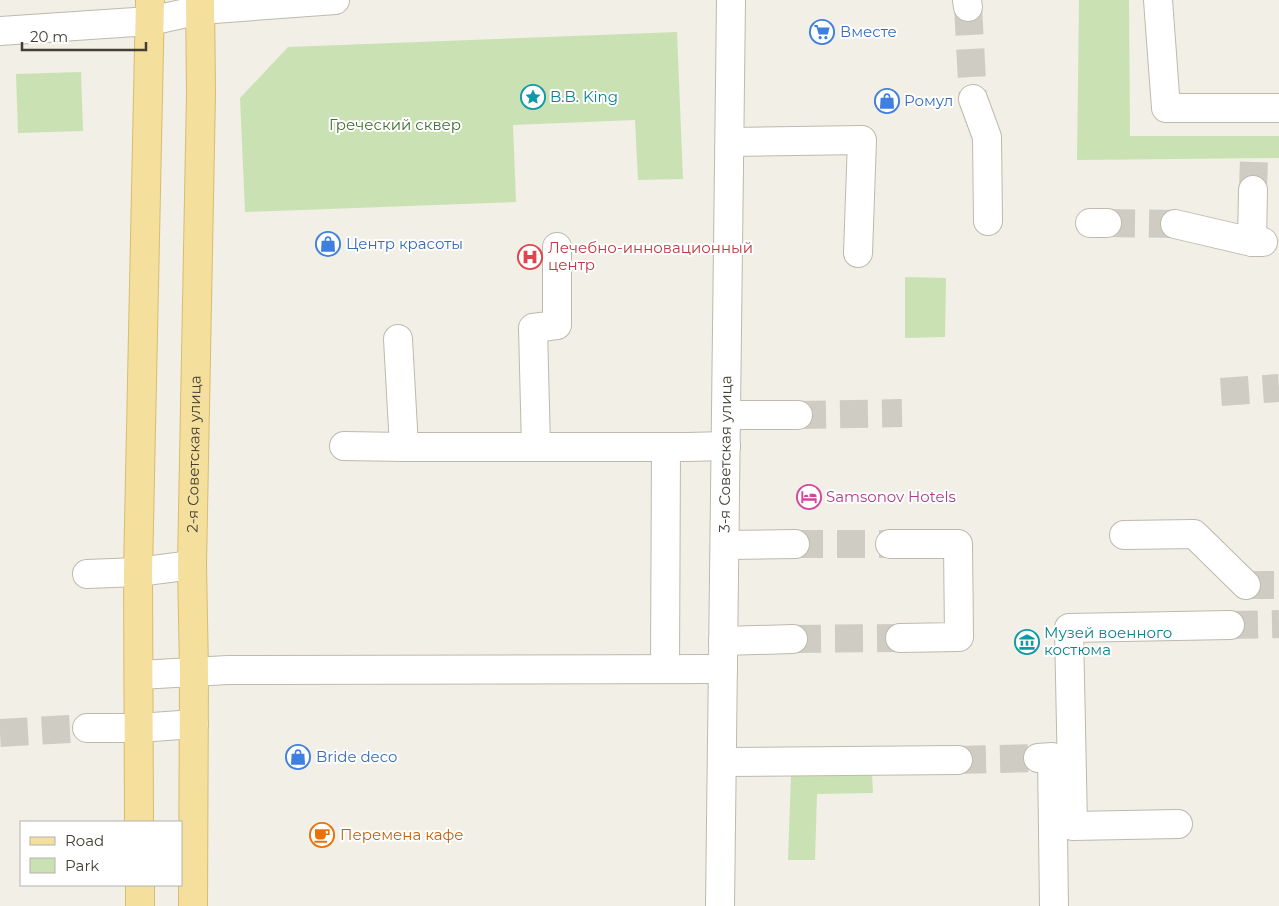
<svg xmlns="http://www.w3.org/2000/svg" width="1279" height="906" font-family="Montserrat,sans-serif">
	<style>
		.green { fill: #cae2b3 }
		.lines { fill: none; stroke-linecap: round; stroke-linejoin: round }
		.minor-tunnel { stroke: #ceccc3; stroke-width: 28; stroke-dasharray: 28 14; stroke-linecap: butt }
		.minor-casing { stroke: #bfb9ad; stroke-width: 30 }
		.major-casing { stroke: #d7bd6e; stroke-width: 30 }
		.minor { stroke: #fff; stroke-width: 28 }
		.major { stroke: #f4df9d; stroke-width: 28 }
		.labels { text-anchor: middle; stroke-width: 4; stroke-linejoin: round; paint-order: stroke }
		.shop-label { font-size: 15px; fill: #366cbe; stroke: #fff; text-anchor: start }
		.culture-label { font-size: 15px; fill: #0d838f; stroke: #fff; text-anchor: start }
		.park-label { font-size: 15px; fill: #456f30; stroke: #fff }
		.health-label { font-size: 15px; fill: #be3a42; stroke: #fff; text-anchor: start }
		.street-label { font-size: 15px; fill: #433f36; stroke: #fff }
		.hotel-label { font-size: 15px; fill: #b23c85; stroke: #fff; text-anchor: start }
		.food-label { font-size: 15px; fill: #c56008; stroke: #fff; text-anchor: start }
	</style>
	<rect width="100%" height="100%" fill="#f1efe6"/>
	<path class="green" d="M1079 0H1129L1130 136H1279V158L1077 160Z
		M677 32 683 179 638 180 635 120 513 125 516 202 245 212 240 98 288 47Z
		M81 72 83 131 18 133 16 74Z
		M905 277 946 278 945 337 905 338Z
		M872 773 873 793 817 794 815 860H788L791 775Z"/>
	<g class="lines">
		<path class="minor-tunnel" d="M968 7 973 99
			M1253 190 1254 158
			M1107 223 1175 224
			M1221 392 1279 388
			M798 415 902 413
			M795 544H890
			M1246 585H1279
			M1230 625 1279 624
			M793 639 900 638
			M0 733 87 728
			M958 760 1038 758"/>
		<defs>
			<g id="minor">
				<path d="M967 0 968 7"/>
				<path d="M1158 0 1166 108H1279"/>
				<path d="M0 31 150 21 200 10 335 0"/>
				<path d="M973 99 987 137 988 221"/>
				<path d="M730 142 862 140 858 253"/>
				<path d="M1090 223H1107"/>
				<path d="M1175 224 1252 242H1263"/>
				<path d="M1252 242 1253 190"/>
				<path d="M398 339 404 447H687L726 446"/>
				<path d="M726 415H798"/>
				<path d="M344 446 404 447"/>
				<path d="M536 447 533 328 557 325V247"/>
				<path d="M1124 535 1194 534 1246 585"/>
				<path d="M890 544H958L959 637 900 638"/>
				<path d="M725 545 795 544"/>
				<path d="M87 574 138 572 192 565"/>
				<path d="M723 641 793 639"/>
				<path d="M665 669 666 447"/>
				<path d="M139 675 228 670 723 669"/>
				<path d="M87 728H139L194 724"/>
				<path d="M1038 758 1052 757 1054 906"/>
				<path d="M722 762 958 760"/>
				<path d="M1178 824 1073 826 1069 628 1230 625"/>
				<path id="s1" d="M720 906 731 0"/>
			</g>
			<g id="major">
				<path d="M139 822 138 572 150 0"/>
				<path d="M140 885V906"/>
				<path id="s2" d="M193 906 194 672 192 565 201 93 200 0"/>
			</g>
		</defs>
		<use href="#minor" class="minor-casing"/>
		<use href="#major" class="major-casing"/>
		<use href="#minor" class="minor"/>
		<use href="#major" class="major"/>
	</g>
	<defs>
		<symbol id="supermarket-ring" viewBox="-11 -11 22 22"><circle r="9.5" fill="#fff" stroke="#3f7fe0" stroke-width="1.5"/><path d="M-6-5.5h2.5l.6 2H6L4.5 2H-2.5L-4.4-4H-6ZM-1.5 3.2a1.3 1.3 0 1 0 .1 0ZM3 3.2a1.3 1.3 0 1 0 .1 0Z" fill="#3f7fe0"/></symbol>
		<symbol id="sight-ring" viewBox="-11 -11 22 22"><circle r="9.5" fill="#fff" stroke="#0f9aa8" stroke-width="1.5"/><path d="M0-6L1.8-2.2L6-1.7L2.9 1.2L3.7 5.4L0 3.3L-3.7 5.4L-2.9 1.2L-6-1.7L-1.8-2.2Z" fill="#0f9aa8"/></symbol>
		<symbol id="shop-ring" viewBox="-11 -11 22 22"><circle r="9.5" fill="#fff" stroke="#3f7fe0" stroke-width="1.5"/><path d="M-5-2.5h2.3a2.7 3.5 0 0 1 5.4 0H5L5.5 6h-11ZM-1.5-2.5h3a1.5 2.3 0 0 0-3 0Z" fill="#3f7fe0"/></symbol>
		<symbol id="hospital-ring" viewBox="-11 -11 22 22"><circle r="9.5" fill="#fff" stroke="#e0444e" stroke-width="1.5"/><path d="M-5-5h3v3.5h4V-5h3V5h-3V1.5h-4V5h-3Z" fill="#e0444e"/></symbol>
		<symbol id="hotel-ring" viewBox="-11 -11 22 22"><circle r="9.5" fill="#fff" stroke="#d1479c" stroke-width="1.5"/><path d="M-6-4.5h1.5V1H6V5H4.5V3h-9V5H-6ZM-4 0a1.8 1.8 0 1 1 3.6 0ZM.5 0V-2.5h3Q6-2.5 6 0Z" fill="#d1479c"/></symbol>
		<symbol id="museum-ring" viewBox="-11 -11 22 22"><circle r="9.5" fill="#fff" stroke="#0f9aa8" stroke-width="1.5"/><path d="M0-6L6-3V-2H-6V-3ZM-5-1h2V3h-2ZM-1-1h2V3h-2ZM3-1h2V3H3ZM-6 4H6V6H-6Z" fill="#0f9aa8"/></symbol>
		<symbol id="cafe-ring" viewBox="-11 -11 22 22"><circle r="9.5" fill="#fff" stroke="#e8710a" stroke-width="1.5"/><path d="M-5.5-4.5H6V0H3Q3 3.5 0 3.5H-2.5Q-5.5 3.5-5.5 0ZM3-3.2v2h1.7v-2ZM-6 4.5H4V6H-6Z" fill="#e8710a"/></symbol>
	</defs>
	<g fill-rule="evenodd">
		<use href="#supermarket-ring" x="808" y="18" width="28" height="28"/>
		<use href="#sight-ring" x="519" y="83" width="28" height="28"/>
		<use href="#shop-ring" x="873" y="87" width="28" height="28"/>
		<use href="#shop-ring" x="314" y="230" width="28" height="28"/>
		<use href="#hospital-ring" x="516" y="243" width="28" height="28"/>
		<use href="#hotel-ring" x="795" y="483" width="28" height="28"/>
		<use href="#museum-ring" x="1013" y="628" width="28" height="28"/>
		<use href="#shop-ring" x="284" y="743" width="28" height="28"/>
		<use href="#cafe-ring" x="308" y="821" width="28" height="28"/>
	</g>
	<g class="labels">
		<g class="shop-label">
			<text x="840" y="37">Вместе</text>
			<text x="904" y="106">Ромул</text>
			<text x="346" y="249">Центр красоты</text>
			<text x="316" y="762">Bride deco</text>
		</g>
		<g class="culture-label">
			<text x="550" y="102">B.B. King</text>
			<text x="1044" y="638">Музей военного<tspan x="1044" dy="17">костюма</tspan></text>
		</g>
		<g class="park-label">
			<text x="395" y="130">Греческий сквер</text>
		</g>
		<g class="health-label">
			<text x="548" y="253">Лечебно-инновационный<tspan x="548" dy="17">центр</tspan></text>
		</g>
		<g class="street-label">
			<text dy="5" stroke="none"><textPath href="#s2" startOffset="452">2-я Советская улица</textPath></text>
			<text dy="5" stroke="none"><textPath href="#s1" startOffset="452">3-я Советская улица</textPath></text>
		</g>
		<g class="hotel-label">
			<text x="826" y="502">Samsonov Hotels</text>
		</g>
		<g class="food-label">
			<text x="340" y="840">Перемена кафе</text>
		</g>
	</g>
	<rect x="20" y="821" width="162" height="65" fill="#ffffff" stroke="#b4b2af"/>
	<rect x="30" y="837" width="25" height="8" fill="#f4df9d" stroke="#b4b2af"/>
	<text x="65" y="846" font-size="15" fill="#433f36">Road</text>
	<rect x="30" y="858" width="25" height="15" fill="#cae2b3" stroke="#b4b2af"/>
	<text x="65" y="871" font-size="15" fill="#433f36">Park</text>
	<path d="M22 42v8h124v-8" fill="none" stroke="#433f36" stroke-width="2.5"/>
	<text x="30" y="42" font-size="15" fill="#433f36" stroke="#ffffff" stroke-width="4" paint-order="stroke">20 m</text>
</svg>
